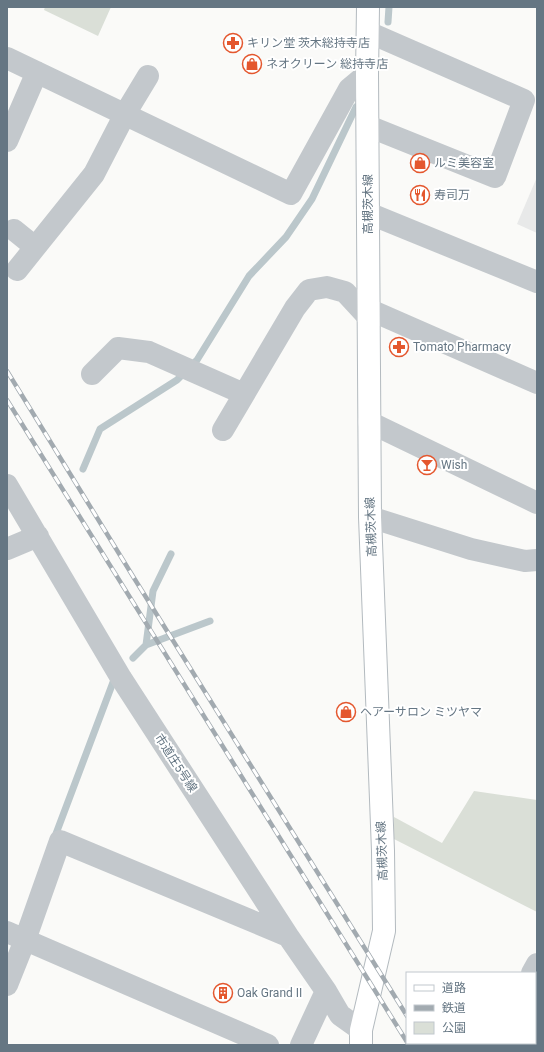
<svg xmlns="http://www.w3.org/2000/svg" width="544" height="1052" font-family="Roboto,'Noto Sans JP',sans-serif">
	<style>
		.built { fill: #e8e9e9 }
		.green { fill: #dadfd7 }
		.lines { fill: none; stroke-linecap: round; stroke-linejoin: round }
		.stream { stroke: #bbc7cb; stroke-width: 7 }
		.secondary-casing { stroke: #b3babf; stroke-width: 24 }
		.minor { stroke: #c3c8cc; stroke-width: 22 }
		.secondary { stroke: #fff; stroke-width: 22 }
		.rail-casing { stroke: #a2aab0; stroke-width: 4.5 }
		.rail { stroke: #fff; stroke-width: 3; stroke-dasharray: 9; stroke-linecap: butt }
		.labels { text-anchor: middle; stroke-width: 4; stroke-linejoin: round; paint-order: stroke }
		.poi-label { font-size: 12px; fill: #657683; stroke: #fff; text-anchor: start }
		.street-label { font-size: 12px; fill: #657683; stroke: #fff }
	</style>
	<rect width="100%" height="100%" fill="#fafaf8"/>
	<path class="built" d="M537 177V233L517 224Z"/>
	<path class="green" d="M45 7H111L98 36 44 10Z
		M474 791 537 800V912L394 839V817L442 843Z"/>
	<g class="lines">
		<path class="stream" d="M388 22 389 7
			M83 469 100 429 177 380 197 360 249 276 286 237 312 199 356 107
			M146 645 210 621
			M133 658 146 645 153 591 171 554
			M54 839 115 677"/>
		<defs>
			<path id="secondary" d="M361 1045V1030L384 931 383 851 370 517 367 74 368 7"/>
		</defs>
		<use href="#secondary" class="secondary-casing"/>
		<path class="minor" d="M7 58 291 194 349 89 367 74
			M368 126 495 177 524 100 368 32
			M7 141 37 72
			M368 213 537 282
			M14 230 35 247
			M17 270 94 174 125 114 148 76
			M368 309 537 383
			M92 374 118 348 149 352 244 394
			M369 422 537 503
			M223 430 295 308 309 290 327 287 345 292 369 318
			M7 485 121 678 288 936 326 991 340 1015 361 1030
			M370 517 471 549 525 561 537 560
			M7 549 38 536
			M7 932 268 1045
			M532 973 537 964
			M7 985 25 940 60 841 288 936
			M511 1043V1045
			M301 1045 326 991"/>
		<use href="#secondary" class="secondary"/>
		<defs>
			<path id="rail" d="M7 371 134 578 407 1016
				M7 400 407 1042
				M424 1043 426 1045"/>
		</defs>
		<use href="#rail" class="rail-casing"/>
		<use href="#rail" class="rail"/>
	</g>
	<defs>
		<symbol id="pharmacy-ring" viewBox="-11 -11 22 22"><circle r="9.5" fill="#fff" stroke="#e4572e" stroke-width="1.5"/><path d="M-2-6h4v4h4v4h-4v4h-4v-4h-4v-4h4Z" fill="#e4572e"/></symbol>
		<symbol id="shop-ring" viewBox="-11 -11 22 22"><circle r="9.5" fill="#fff" stroke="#e4572e" stroke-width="1.5"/><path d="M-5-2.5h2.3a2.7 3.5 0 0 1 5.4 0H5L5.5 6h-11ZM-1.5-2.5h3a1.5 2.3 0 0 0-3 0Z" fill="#e4572e"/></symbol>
		<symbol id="restaurant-ring" viewBox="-11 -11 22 22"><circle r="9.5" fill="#fff" stroke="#e4572e" stroke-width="1.5"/><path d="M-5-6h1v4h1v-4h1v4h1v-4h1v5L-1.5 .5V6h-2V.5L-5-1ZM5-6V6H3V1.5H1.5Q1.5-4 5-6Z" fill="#e4572e"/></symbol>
		<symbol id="bar-ring" viewBox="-11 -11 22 22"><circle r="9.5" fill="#fff" stroke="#e4572e" stroke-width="1.5"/><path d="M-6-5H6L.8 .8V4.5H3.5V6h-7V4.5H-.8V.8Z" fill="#e4572e"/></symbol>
		<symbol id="building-ring" viewBox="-11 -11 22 22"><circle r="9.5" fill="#fff" stroke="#e4572e" stroke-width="1.5"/><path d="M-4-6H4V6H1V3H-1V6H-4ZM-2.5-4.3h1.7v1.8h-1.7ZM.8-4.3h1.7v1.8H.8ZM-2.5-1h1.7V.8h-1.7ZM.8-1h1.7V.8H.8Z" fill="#e4572e"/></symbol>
	</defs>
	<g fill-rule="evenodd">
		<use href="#pharmacy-ring" x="222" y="32" width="22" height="22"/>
		<use href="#shop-ring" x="241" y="53" width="22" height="22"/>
		<use href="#shop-ring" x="409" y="152" width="22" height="22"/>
		<use href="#restaurant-ring" x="409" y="184" width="22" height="22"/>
		<use href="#pharmacy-ring" x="388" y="336" width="22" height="22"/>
		<use href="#bar-ring" x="416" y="454" width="22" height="22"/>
		<use href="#shop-ring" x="335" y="701" width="22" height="22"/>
		<use href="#building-ring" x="212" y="982" width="22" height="22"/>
	</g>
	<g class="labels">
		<g class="poi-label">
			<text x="247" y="47">キリン堂 茨木総持寺店</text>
			<text x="266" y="68">ネオクリーン 総持寺店</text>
			<text x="434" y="167">ルミ美容室</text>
			<text x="434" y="199">寿司万</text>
			<text x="413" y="351">Tomato Pharmacy</text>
			<text x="441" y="469">Wish</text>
			<text x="360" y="716">ヘアーサロン ミツヤマ</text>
			<text x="237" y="997">Oak Grand II</text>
		</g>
		<g class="street-label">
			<text transform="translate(368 204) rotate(-90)" y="4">高槻茨木線</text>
			<text transform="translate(371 527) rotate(-92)" y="4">高槻茨木線</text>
			<text transform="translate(176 763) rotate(57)" y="4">市道庄5号線</text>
			<text transform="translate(382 851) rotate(-92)" y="4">高槻茨木線</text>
		</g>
	</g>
	<rect width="544" height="1052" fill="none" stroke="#657683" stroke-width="16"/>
	<rect x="406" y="972" width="130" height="72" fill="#ffffff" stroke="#c1c8cd"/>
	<rect x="414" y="985" width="20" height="6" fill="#ffffff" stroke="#c1c8cd"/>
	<text x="442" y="992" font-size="12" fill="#657683">道路</text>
	<rect x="414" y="1005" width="20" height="6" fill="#a2aab0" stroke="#c1c8cd"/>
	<text x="442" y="1012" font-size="12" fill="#657683">鉄道</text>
	<rect x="414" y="1022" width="20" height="12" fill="#dadfd7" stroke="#c1c8cd"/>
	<text x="442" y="1032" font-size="12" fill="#657683">公園</text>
</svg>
